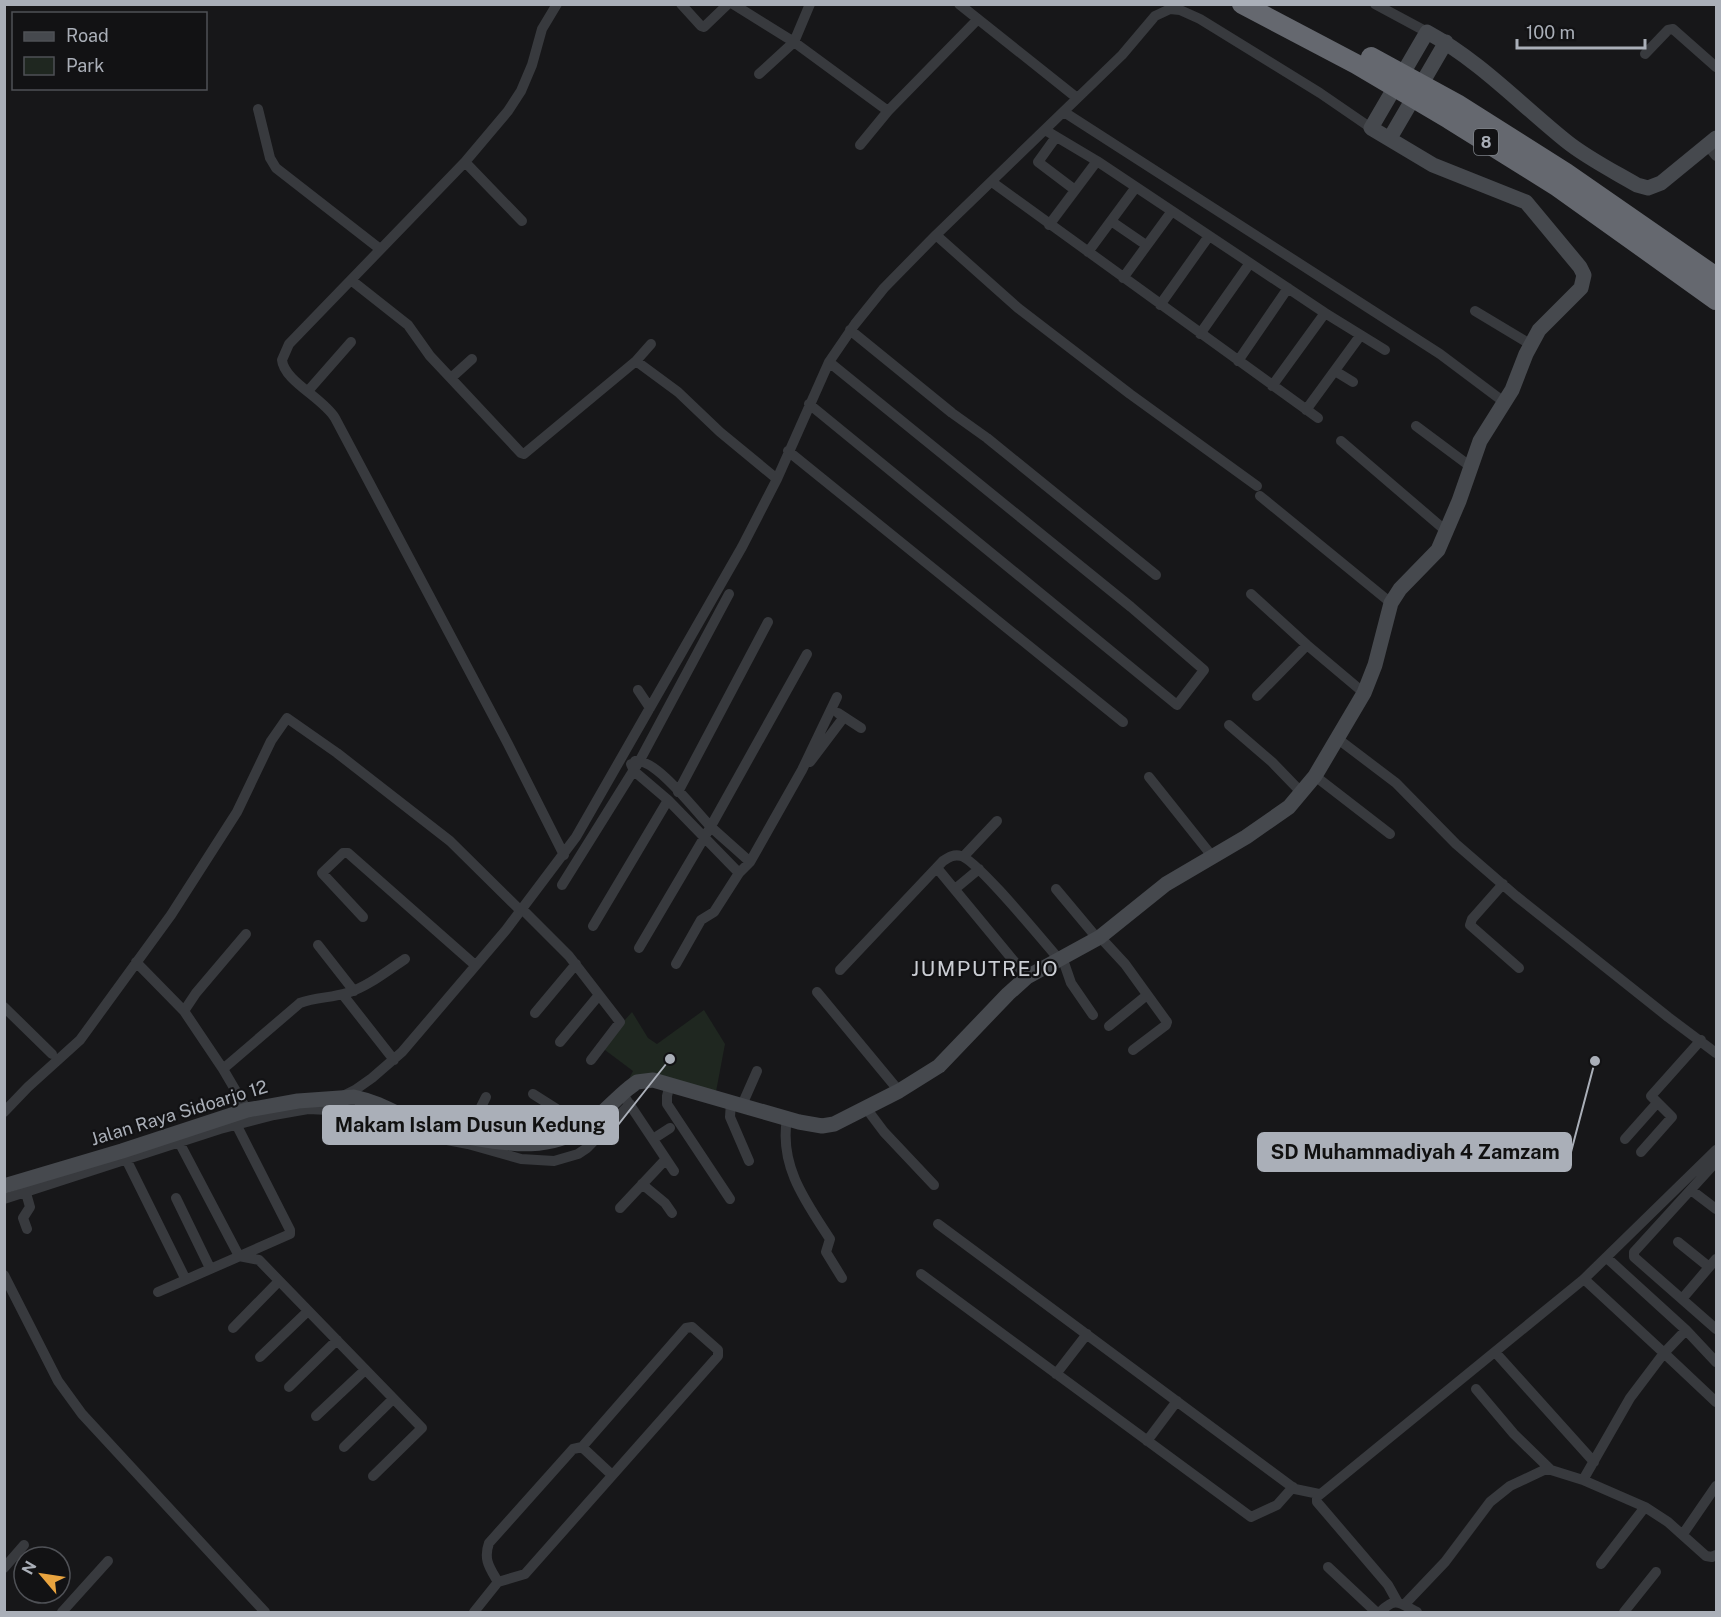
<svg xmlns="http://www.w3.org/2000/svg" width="1721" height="1617" font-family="'Public Sans',sans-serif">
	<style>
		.green { fill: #1f2720 }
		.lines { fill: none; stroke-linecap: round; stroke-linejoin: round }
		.street { stroke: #383a3e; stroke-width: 10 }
		.secondary { stroke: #46494e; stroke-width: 15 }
		.highway { stroke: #65686f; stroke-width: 20 }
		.labels { text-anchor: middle; stroke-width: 4.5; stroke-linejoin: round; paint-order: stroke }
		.shield { fill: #121214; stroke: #7c8087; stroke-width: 1.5 }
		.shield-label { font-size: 16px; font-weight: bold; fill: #aaafb8 }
		.street-label { font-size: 18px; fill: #aaafb8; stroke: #121214 }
		.quarter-label { font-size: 21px; letter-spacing: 1.5px; fill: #cbced4; stroke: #121214 }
		.leader { fill: none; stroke: #aaafb8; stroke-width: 2 }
		.callout-dot { fill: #aaafb8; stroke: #121214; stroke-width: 2 }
		.callout { fill: #aaafb8; stroke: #aaafb8; stroke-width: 2 }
		.callout-label { font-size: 20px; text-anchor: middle; font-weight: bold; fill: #111 }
	</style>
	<rect width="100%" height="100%" fill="#171719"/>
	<path class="green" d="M704 1010 725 1044 715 1097 628 1081 633 1071 601 1047 632 1012 648 1038 657 1044Z"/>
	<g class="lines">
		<path class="street" d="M557 4 542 29 532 65 521 91 508 111 465 162 289 344 282 360C284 381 323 398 335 418L508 744 564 855
			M681 4 701 26 704 27 728 4
			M733 4 794 42 888 111
			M959 4 1077 98
			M1375 4 1427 32
			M1645 54 1668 30 1673 29 1716 67
			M759 74 794 42 810 4
			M258 109 270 158 276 168 380 249
			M1064 112 1440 354 1504 402
			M1045 130 1097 161 1325 313 1385 350
			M1056 137 1038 162 1075 190
			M860 145 888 111 978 19
			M1708 146 1716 156
			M465 162 522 221
			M992 182 1318 418
			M1111 221 1146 245
			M1049 225 1097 161
			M936 235 1018 308 1130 394 1257 486
			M1088 252 1136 187
			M1123 278 1172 211
			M351 280 408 325 430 356 521 453 524 454 636 361 651 344
			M1160 305 1209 236
			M1475 311 1530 344
			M850 330 952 413 987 438 1156 575
			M1200 334 1250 263
			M636 361 678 392 720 432 777 479
			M1238 361 1288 288
			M1335 371 1353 382
			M451 378 472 359
			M1272 386 1325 313
			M308 391 351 342
			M809 404 1177 705 1204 670 1131 607 829 362
			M1306 410 1360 336
			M1416 426 1471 467
			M1341 441 1446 531
			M788 451 1123 722
			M1260 496 1391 603
			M1251 594 1307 645 1364 693
			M638 690 650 708
			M1257 696 1307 645
			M838 713 861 728
			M1229 725 1272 762 1301 792
			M1338 739 1396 783 1456 844 1516 896 1668 1017 1716 1053
			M635 761C656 758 696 812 711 827 724 839 737 850 750 862
			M810 762 844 717
			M631 764 634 771 668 800 739 873
			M1315 776 1390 834
			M1149 777 1212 856
			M678 792 768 622
			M964 856 997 821
			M937 868 1027 977
			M1503 884 1472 919 1470 925 1519 968
			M562 885 640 760 729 594
			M955 889 979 869
			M1056 889 1097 938
			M522 909 569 956 620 1022 591 1060
			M363 917 322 873 343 853H348L475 965
			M593 926 668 800
			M1100 937 1125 964 1167 1022 1166 1025 1133 1050
			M318 945 354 991
			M639 948 711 826 807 654
			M1062 957 1071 983 1093 1015
			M136 962 184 1011 223 1069 247 1110
			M676 964 701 920 714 912 739 873 750 862 802 770 837 697
			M840 970 943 861C949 857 954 854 961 856 977 860 1043 941 1058 958
			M817 992 899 1091
			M343 995 394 1060
			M4 1007 52 1054
			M184 1011 196 993 246 934
			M535 1013 576 964
			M1109 1026 1147 995
			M560 1042 599 995
			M223 1069 300 1003C315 997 331 998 347 993 367 987 387 971 405 959
			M670 1084 667 1096V1104L730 1199
			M533 1094 585 1127
			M343 1096 355 1090 372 1078 402 1052 506 930 576 837 742 547 777 479 829 362 855 324 884 288 936 235 1122 55 1155 16 1170 9 1180 10 1200 19 1320 93 1371 128
			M626 1099 674 1171
			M731 1102 730 1117 749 1161
			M742 1105 757 1071
			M866 1108 884 1132 934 1185
			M4 1112 28 1087 80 1040 171 915 237 812 271 741 287 718 337 753 450 841 521 911
			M787 1119C779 1166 806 1202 830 1239L826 1252 842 1278
			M466 1137 486 1097
			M653 1139 670 1128
			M1625 1139 1657 1103
			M179 1142 239 1256 259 1260 422 1428 373 1476
			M1641 1152 1672 1117 1651 1096 1701 1040
			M124 1155 185 1278
			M1716 1162 1634 1252V1257L1716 1329
			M642 1184 665 1203 672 1213
			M24 1186 30 1207 23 1218 27 1229
			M1691 1190 1716 1209
			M176 1198 210 1268
			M4 1199 220 1129 274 1115 308 1109 371 1112 421 1135 468 1144 521 1159 554 1161 578 1154 587 1148 630 1104
			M620 1208 666 1159
			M938 1224 1295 1489 1319 1494
			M1678 1242 1709 1267
			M1607 1258 1686 1330
			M921 1274 1251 1517 1277 1505 1293 1487
			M4 1275 58 1381 82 1414 265 1612
			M158 1292 290 1234V1230L234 1120
			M1682 1299 1716 1259
			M233 1328 279 1281
			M1495 1352 1594 1462
			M260 1357 308 1311
			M1716 1362 1686 1330 1664 1353 1716 1402
			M1056 1374 1087 1334
			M289 1387 337 1340
			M1476 1389 1514 1434 1551 1470
			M316 1416 365 1370
			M1147 1441 1177 1401
			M344 1447 393 1399
			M582 1447 612 1475
			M1583 1480 1630 1398 1664 1353 1584 1279
			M1683 1534 1716 1486
			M1601 1564 1645 1507
			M1328 1567 1376 1612
			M4 1568 24 1545
			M1397 1601 1388 1585 1317 1502V1497L1584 1279 1716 1150
			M1404 1605 1445 1562 1490 1502 1510 1486 1544 1470H1551L1583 1480 1645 1507 1668 1522 1706 1556 1712 1557 1716 1555
			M62 1612 108 1561
			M474 1612 498 1582 525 1574 718 1356V1350L692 1327 686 1328 582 1447 573 1449 489 1543C483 1560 490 1568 498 1582
			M1380 1612C1396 1596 1399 1603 1417 1612
			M1624 1612 1656 1572"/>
		<path class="secondary" d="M1390 138 1446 42
			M4 1186 122 1151 247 1110 298 1101 354 1097C379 1102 398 1115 421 1125 438 1132 457 1135 474 1138 513 1145 550 1150 585 1127 601 1116 614 1100 629 1088L637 1082 653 1080 799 1122 822 1126 834 1124 899 1091 939 1066 1008 994 1027 977 1100 937 1166 884 1246 837 1289 807 1315 776 1364 693 1375 665 1391 603 1400 589 1438 550 1459 501 1480 441 1512 390 1526 354 1539 330 1581 288 1584 275 1580 267 1526 202 1433 165 1371 128 1427 32C1480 61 1520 104 1566 141 1587 158 1613 171 1637 185L1648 188 1661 183 1716 138"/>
		<path class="highway" d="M1242 4 1356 64 1449 119 1558 187 1716 300
			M1371 57 1457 104 1566 173 1716 277"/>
	</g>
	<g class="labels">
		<rect class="shield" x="1474" y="129" width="24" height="26" rx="4.5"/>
		<g class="shield-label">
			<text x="1486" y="148">8</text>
		</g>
		<g class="street-label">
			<text transform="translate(179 1113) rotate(-17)" y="6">Jalan Raya Sidoarjo 12</text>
		</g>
		<g class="quarter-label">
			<text x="985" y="976">JUMPUTREJO</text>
		</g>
	</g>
	<path class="leader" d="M670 1059L618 1125M1595 1061L1571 1152"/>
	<g class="callout-dot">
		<circle cx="670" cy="1059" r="6"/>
		<circle cx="1595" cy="1061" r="6"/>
	</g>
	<g class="callout">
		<rect x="323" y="1106" width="295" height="38" rx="6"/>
		<rect x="1258" y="1133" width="313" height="38" rx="6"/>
	</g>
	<g class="callout-label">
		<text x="470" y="1132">Makam Islam Dusun Kedung</text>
		<text x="1415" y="1159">SD Muhammadiyah 4 Zamzam</text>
	</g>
	<rect width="1721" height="1617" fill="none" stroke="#aaafb8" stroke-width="12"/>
	<rect x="12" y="12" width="195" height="78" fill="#121214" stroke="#4f5156" stroke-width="1.5"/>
	<rect x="24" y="32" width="30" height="9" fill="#46494e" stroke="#4f5156" stroke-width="1.5"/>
	<text x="66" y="42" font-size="18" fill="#aaafb8">Road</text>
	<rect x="24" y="57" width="30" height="18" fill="#1f2720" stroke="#4f5156" stroke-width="1.5"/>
	<text x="66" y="72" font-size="18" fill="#aaafb8">Park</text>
	<g transform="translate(42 1575) rotate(299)"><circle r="28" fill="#121214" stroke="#4f5156" stroke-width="1.5"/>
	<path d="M0-4.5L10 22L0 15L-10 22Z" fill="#e9a43f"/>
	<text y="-9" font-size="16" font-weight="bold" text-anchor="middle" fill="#aaafb8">N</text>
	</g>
	<path d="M1517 39v9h128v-9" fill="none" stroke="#aaafb8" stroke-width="3"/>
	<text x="1526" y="39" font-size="18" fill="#aaafb8" stroke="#121214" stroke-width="4.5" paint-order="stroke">100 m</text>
</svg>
